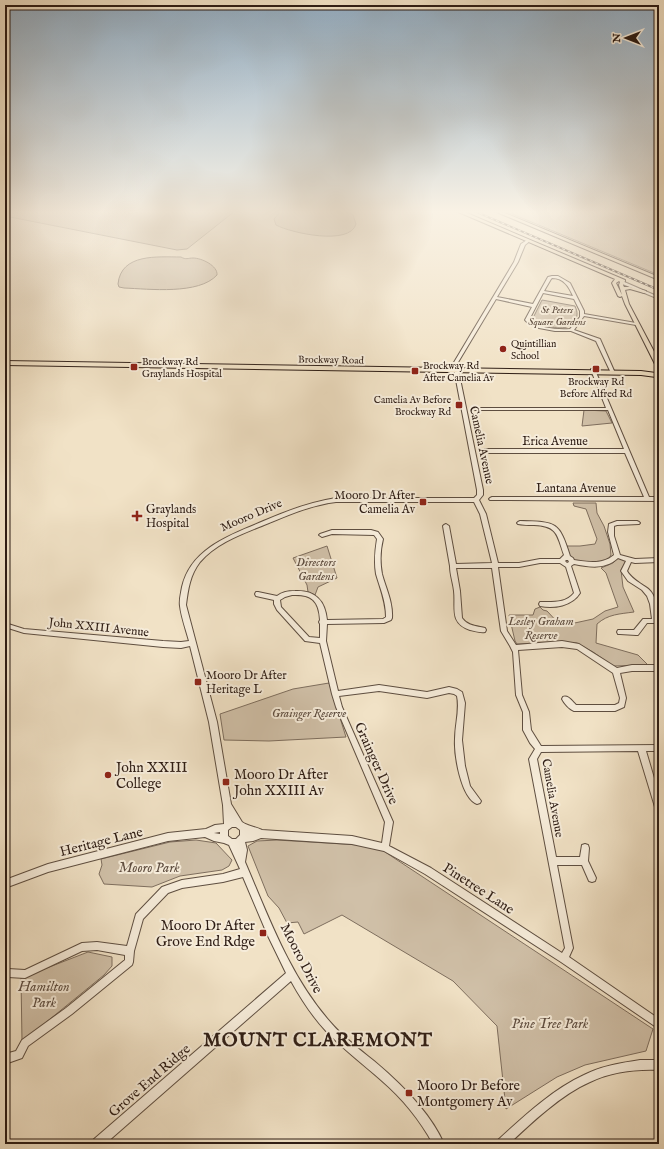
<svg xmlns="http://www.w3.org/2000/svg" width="664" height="1149" font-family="'IM FELL English',serif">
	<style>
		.green { fill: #d0c0a8; stroke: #7e6e5e }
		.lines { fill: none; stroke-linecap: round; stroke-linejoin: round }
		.minor-casing { stroke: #5e4e40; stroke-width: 2 }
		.major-casing { stroke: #2d1c14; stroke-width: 2 }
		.minor { fill: #f6ecda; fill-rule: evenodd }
		.major { fill: #f1e2c6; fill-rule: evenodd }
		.rail-casing { stroke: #2d1c14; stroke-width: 2 }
		.rail { stroke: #f6ecda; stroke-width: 1; stroke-dasharray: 3; stroke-linecap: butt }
		.poi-dot { fill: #8f2418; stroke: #f6ecda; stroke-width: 1.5 }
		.labels { text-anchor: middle; stroke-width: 4; stroke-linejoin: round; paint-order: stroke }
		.far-park-label { font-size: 10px; font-style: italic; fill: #5e4d40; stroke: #f6ecda }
		.far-poi-label { font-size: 10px; fill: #2d1c14; stroke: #f6ecda; text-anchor: start }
		.far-street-label { font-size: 10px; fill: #2d1c14; stroke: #f6ecda }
		.street-label { font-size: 12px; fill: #2d1c14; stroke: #f6ecda }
		.poi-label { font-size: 12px; fill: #2d1c14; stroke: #f6ecda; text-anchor: start }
		.park-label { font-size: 12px; font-style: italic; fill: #5e4d40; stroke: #f6ecda }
		.near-street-label { font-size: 14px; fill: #2d1c14; stroke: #f6ecda }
		.near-poi-label { font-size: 14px; fill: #2d1c14; stroke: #f6ecda; text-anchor: start }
		.near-park-label { font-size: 14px; font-style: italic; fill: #5e4d40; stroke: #f6ecda }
		.near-district-label { font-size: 19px; font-weight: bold; letter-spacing: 1px; fill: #2d1c14; stroke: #f6ecda }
	</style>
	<rect width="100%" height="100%" fill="#f1e2c6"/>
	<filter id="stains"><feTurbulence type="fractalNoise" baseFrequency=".005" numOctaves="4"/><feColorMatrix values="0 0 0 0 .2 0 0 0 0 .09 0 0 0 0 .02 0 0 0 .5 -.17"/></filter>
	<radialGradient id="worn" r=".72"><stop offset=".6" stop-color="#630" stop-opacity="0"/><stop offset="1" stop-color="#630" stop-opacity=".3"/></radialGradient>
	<path class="green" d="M5 211H235L187 249 177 250 5 216Z
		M281 211H345L353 215 356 224C350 246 291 233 276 225L274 219Z
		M505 211H659V275Z
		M181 257C186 260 188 258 193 258 202 258 218 266 217 275 199 295 149 289 124 288L119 287 118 284C121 253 158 257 181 257Z
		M542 300 575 306C578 313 578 317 573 323 564 333 546 325 534 323L532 320Z
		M584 410 606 411 612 423 582 426Z
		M573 503H596L597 513 604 526 610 544 611 555 607 561 598 564 575 562 569 556 567 546H580L595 544 597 539 586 509 574 506Z
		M327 546 337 578 318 587 315 595 308 592 307 585 293 558Z
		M618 558 626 561 621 570 623 587 634 612C620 614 608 614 597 624L596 643 638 655 648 665 613 666 593 652 577 643 563 642 517 644 515 641 509 615H533L535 609 540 607 543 610 547 611 561 626 593 619 605 611 618 607 606 573 601 568 613 563Z
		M329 683 346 737 269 741 224 740 220 714 293 689Z
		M196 840 216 843 232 860 229 866 222 870 180 876 152 887 104 884 99 874 102 865 101 859 170 842Z
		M277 840 376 846 653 1029 646 1051 585 1065 557 1077 506 1109 497 1026 453 981 342 915 304 934 298 922 287 923 279 908 268 896 248 846 257 841Z
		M88 952 112 957V966L104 975 22 1042 21 978Z"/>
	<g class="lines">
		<defs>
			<path id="minor" d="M527 240 530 241 525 245 518 262 497 297 533 304 548 277 552 276H558L570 283 584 311V314L636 323 638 324 636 325 584 316 574 330 600 339 615 373 613 374 611 373 596 341 571 331H555L539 328 528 323 525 320 532 307 496 299 457 364 483 490V495L479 500 486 514 498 563H519L540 559H560L564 555C557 535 558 526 534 525 529 525 523 525 518 524L517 523 518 522 520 521C556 522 559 521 570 556L573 558 574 560C588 562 602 565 614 555L608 532 609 524 617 521H637L639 522 640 523 639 524 617 525 614 526V536L620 555 635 559 659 558V562L635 563 631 562 627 571C631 578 637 581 644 586 657 593 657 608 658 621L657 623H647L638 635H636L620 634H618L617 632 618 630H634L643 619H652L650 604 647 596 642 590 628 581 621 571 626 561 618 558C605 570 589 567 574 564L571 566 580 593C572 606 554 609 540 606L539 604 540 602H542C554 602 566 603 574 593L566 567 560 563H540L519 567H498L507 631 516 645 562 641 579 644 617 668 632 665H659V671H632L620 673 626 698 624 707 615 711H574C569 709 564 703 562 699L563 697C568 695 572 701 576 705H615L619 703 620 698 613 673 577 649 562 647 518 650 522 695 529 712 531 730 541 746 659 745V751H646L659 795V811L656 809 655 807 638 751 541 752 537 759 556 857H580L582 845 585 844 588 845 589 848 588 861 596 878 595 881 592 882 589 881 582 865H557L573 948 569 957 659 1019V1029L561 962 425 874 384 851 352 844 261 838 253 841 245 842 247 850 245 862C269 918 290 977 331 1023 343 1037 359 1049 374 1061 399 1082 431 1113 444 1144H433C420 1120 402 1098 381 1080 363 1064 343 1049 326 1031 312 1016 301 999 291 981L105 1144H92L93 1140 286 973 268 936 243 877 223 882 182 888 168 893 143 919 134 951 133 962 132 965 72 1014 28 1046 22 1058 5 1064V1054L16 1051 22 1040 66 1008 125 960V955L97 950 82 951 25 978 8 977 5 976V970L8 969 25 970 82 943 97 942 127 946 136 914 162 887 182 880 223 874 240 869 229 845 224 843 214 841 205 837 168 841 48 872 5 888V880L48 864 168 833 206 829 215 825 224 824 223 805 209 722 190 646 181 648 163 647 24 633 5 627V623L24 629 163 641 181 642 189 641C186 630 181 616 180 606 179 600 181 593 182 587 191 547 233 534 266 520 289 510 311 502 336 498H474L477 495V490L453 364 514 262 521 244ZM552 278C564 278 569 287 573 296L544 291 551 279ZM543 293 574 299 580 311V317L570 329C557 330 539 328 529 320ZM336 502H474L480 514 492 563 456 564 449 526 446 524 444 525 443 526 450 566C450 575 453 582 454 591 456 608 449 623 470 630 475 631 480 633 485 632L486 630 485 628C476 626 468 626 462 618L460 591 456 568H492L501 631 510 646 513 652 516 695 523 712V730L530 743 535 749 529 759 565 948 562 953 431 868 389 846 393 822 342 707 339 696 379 691 427 698 449 693 454 694 457 696C460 710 455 724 455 739 454 755 461 798 477 804L480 803 481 801 470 786 465 766 462 740 465 703 462 692 457 689 449 687 427 692 379 685 338 691 326 641 327 624 384 623 391 620 392 618C393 602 386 589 382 574 380 563 380 551 383 539L378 532 371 530H332L320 534 319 535 322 537 332 534 374 535 377 539C375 551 374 562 376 574 380 588 386 601 386 617L383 619 327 620C325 600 315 590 295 591 288 591 282 592 277 596L258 592H256L255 594 256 596 274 600V604L277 610 305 641 320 643 332 694 336 707 385 822 382 843 352 836 262 830C256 827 247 826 242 822L231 804 217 722 186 605C188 589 190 575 200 562 217 542 245 533 269 523 291 514 312 505 336 502ZM566 560H568L569 562 567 563 565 561ZM292 595C311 594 319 600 320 620L319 622 320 624V638L309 637 281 607 280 600 285 597ZM232 827H236L240 830V835L236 839H232L228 836V830ZM220 832V834L214 833Z
				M620 281H622L659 297V299L620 283Z
				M591 369H593L595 370 649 497H659V501L490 500 489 499 490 498 492 497H644L625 453H483L480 451 483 449H624L608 410H474L472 409 474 408H606L591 370Z
				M640 1060H659V1070C636 1069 611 1072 590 1082 562 1094 531 1123 509 1144H497L498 1140C523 1117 553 1089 584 1075 601 1066 621 1063 640 1060Z"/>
			<path id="major" d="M456 211H462L625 280V281L623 285 624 287H630L646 291V293H644L630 289 625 290 629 304 659 361V368L656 366 625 304 622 296 620 297 618 296 612 283 615 279ZM619 281 620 282 619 285 622 295 616 283Z
				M494 211H500L659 277V280Z
				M5 361 641 371 656 373 659 375 656 377 641 375 5 365Z"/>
		</defs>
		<use href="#minor" class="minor-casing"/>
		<use href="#major" class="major-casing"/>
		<use href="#minor" class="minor"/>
		<use href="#major" class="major"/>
		<defs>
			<path id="rail" d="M474 211 659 290"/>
		</defs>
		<use href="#rail" class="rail-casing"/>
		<use href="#rail" class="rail"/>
	</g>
	<linearGradient id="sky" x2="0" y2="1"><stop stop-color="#91acc2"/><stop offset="0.57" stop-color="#f9f2e5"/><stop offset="1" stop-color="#f9f2e5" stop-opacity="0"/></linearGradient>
	<rect width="664" height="372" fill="url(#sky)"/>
	<g class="poi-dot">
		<circle cx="503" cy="349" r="4"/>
		<rect x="130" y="363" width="8" height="8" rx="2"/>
		<rect x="592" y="365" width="8" height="8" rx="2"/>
		<rect x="411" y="367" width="8" height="8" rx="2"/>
		<rect x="455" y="401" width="8" height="8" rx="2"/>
		<rect x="419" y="498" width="8" height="8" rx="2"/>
		<path d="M135 510h4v4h4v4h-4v4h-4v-4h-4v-4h4z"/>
		<rect x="194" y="678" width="8" height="8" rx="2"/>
		<circle cx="108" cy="775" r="4"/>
		<rect x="222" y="778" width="8" height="8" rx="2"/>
		<rect x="259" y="929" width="8" height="8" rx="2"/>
		<rect x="405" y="1089" width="8" height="8" rx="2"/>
	</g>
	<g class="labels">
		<g class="far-park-label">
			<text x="557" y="313">St Peters<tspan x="557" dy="12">Square Gardens</tspan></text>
		</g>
		<g class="far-poi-label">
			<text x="511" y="347">Quintillian<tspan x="511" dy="12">School</tspan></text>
			<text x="142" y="365">Brockway Rd<tspan x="142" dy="12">Graylands Hospital</tspan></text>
			<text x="423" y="369">Brockway Rd<tspan x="423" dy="12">After Camelia Av</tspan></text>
			<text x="596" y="385" text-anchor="middle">Brockway Rd<tspan x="596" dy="12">Before Alfred Rd</tspan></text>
			<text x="451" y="403" text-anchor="end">Camelia Av Before<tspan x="451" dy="12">Brockway Rd</tspan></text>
		</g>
		<g class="far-street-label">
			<text transform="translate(331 359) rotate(1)" y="4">Brockway Road</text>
		</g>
		<g class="street-label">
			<text x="555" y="445">Erica Avenue</text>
			<text transform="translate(482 445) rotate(78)" y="4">Camelia Avenue</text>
			<text x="576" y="492">Lantana Avenue</text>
			<text transform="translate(251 515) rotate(-23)" y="4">Mooro Drive</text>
			<text transform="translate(99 627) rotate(6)" y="4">John XXIII Avenue</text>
			<text transform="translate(553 798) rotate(80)" y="4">Camelia Avenue</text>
		</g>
		<g class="poi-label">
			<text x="415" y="499" text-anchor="end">Mooro Dr After<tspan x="415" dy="14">Camelia Av</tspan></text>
			<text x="146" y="513">Graylands<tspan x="146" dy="14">Hospital</tspan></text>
			<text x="206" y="679">Mooro Dr After<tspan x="206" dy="14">Heritage L</tspan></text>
		</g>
		<g class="park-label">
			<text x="316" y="566">Directors<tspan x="316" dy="14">Gardens</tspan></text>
			<text x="541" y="625">Lesley Graham<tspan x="541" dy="14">Reserve</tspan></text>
			<text x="309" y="717">Grainger Reserve</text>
		</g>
		<g class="near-street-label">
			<text transform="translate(377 763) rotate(66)" y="5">Grainger Drive</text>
			<text transform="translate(101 841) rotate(-14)" y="5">Heritage Lane</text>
			<text transform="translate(479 888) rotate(33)" y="5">Pinetree Lane</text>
			<text transform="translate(302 958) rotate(63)" y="5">Mooro Drive</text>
			<text transform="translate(149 1080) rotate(-41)" y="5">Grove End Ridge</text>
		</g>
		<g class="near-poi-label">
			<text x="116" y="772">John XXIII<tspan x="116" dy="16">College</tspan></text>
			<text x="234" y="779">Mooro Dr After<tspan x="234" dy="16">John XXIII Av</tspan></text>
			<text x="255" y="930" text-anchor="end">Mooro Dr After<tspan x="255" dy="16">Grove End Rdge</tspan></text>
			<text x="417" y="1090">Mooro Dr Before<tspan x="417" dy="16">Montgomery Av</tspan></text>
		</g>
		<g class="near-park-label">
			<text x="149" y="872">Mooro Park</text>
			<text x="44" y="991">Hamilton<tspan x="44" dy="16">Park</tspan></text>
			<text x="550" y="1028">Pine Tree Park</text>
		</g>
		<g class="near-district-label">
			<text x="318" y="1046">MOUNT CLAREMONT</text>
		</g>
	</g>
	<rect width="664" height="1149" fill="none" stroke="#f1e2c6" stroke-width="20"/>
	<rect x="6" y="6" width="652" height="1137" fill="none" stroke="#2d1c14" stroke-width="2"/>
	<rect x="10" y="10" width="644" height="1129" fill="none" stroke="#2d1c14"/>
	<g transform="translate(626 38) rotate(270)" stroke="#f6ecda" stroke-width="3" paint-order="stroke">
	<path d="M0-3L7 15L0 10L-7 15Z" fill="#2d1c14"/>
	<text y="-6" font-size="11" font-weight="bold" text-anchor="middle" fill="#2d1c14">N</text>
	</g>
	<rect width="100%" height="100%" filter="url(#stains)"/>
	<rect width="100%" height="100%" fill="url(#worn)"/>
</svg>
